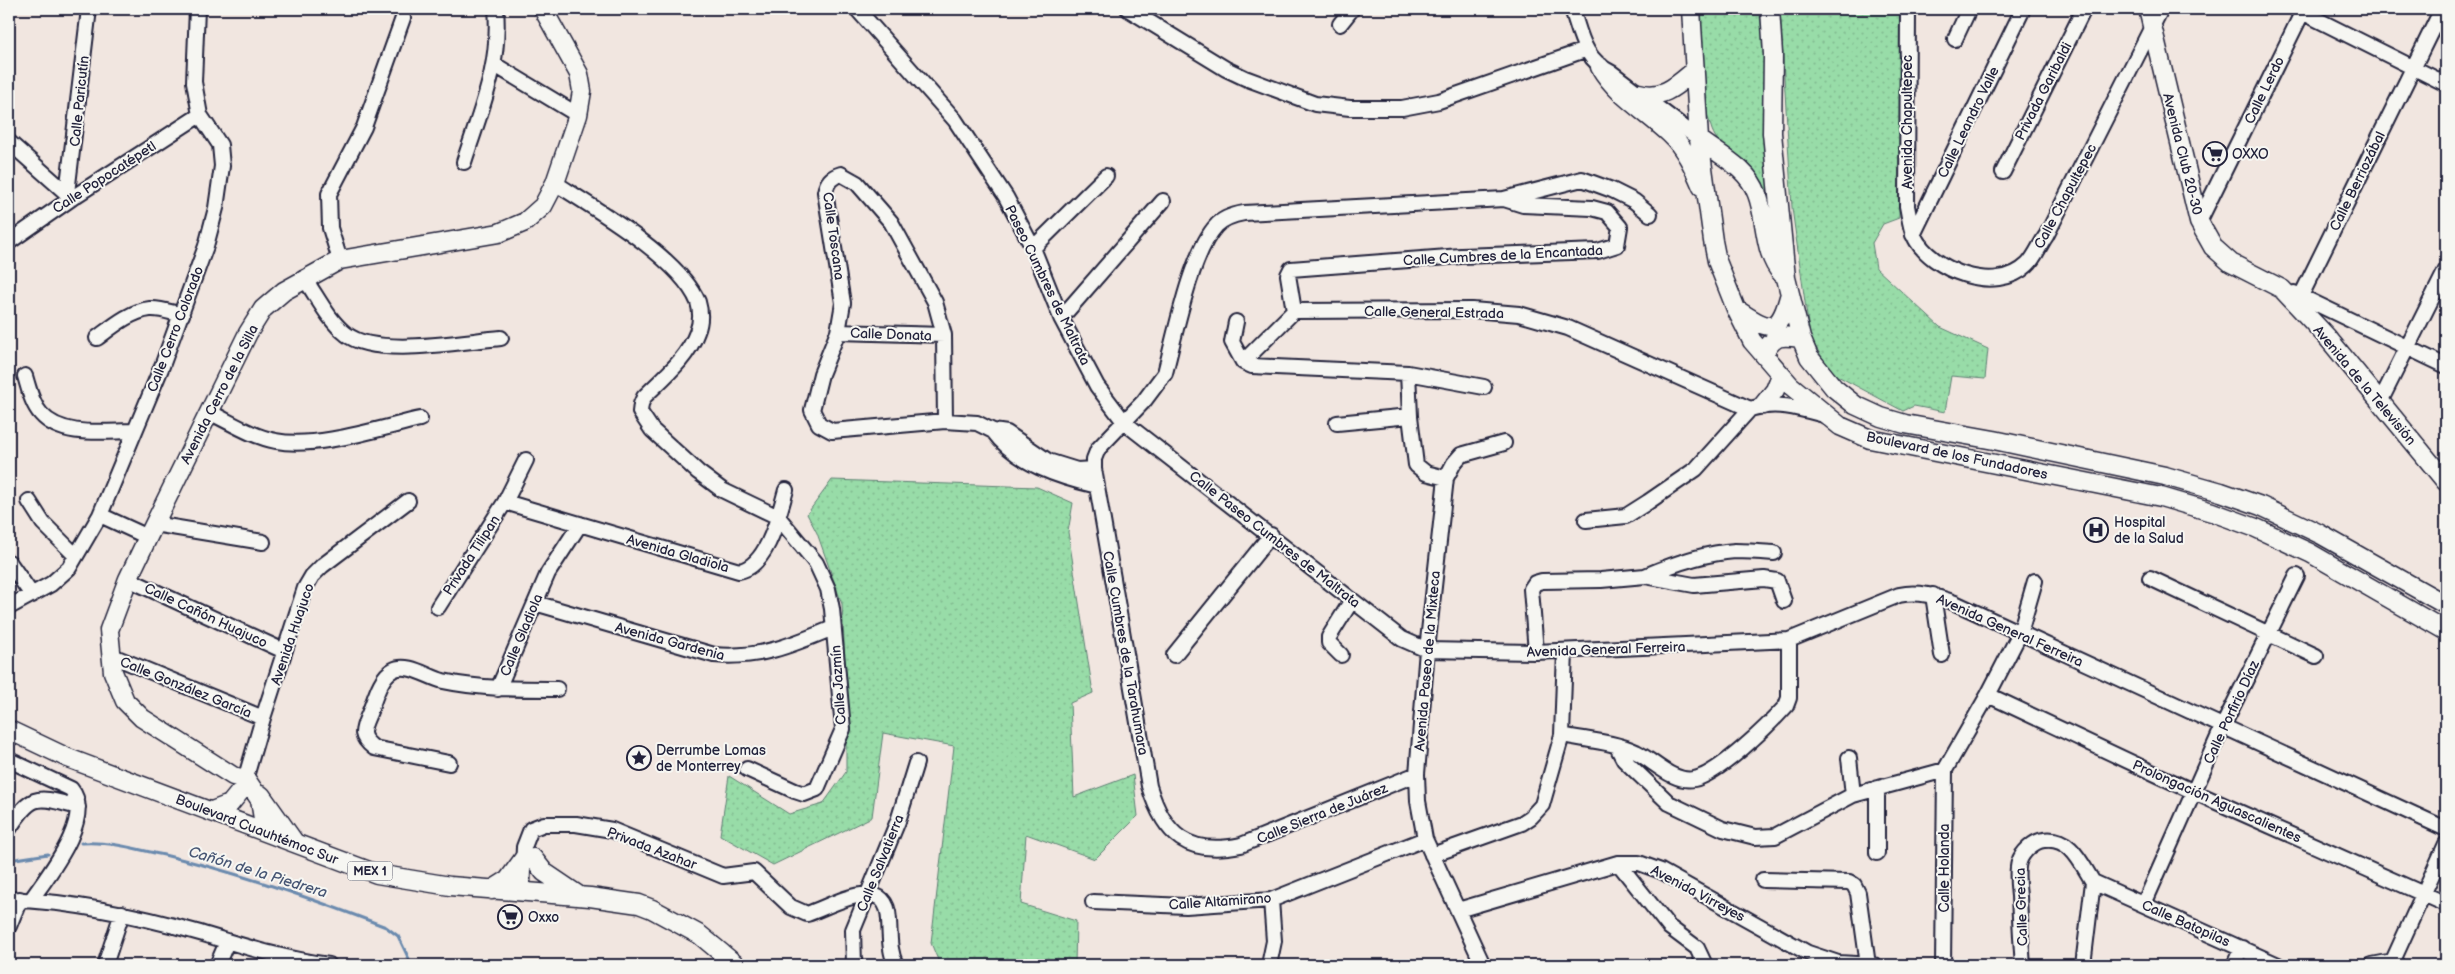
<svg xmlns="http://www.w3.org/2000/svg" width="2455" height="974" font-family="'Balsamiq Sans',sans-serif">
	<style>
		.grass { fill: url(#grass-dots); stroke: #5d7f72 }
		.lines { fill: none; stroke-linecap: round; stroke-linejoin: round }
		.stream { stroke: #6b8aae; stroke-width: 3 }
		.minor-casing { stroke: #22223b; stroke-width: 18 }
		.major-casing { stroke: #22223b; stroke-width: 21 }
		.minor { stroke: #f6f6f2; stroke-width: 14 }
		.major { stroke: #f6f6f2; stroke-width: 18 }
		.labels { text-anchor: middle; stroke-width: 4; stroke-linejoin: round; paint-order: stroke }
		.shield { fill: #f6f6f2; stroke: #626272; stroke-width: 1 }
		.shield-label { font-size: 12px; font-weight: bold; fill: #22223b }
		.street-label { font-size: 14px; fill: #22223b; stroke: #f6f6f2 }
		.poi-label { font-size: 14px; fill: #22223b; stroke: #f6f6f2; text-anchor: start }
		.water-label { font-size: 15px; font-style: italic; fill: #475674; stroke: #f6f6f2 }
	</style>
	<defs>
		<pattern id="grass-dots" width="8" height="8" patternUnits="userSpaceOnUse" patternTransform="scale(1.25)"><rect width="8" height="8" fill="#98dca8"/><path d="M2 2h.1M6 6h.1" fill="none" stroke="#83bc92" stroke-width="1.8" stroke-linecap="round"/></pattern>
	</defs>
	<rect width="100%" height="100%" fill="#f1e6e0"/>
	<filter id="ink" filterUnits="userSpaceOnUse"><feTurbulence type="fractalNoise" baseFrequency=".02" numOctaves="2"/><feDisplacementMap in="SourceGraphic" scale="10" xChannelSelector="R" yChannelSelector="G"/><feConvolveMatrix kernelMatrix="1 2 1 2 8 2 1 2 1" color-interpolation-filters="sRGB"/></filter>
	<g filter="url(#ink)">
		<path class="grass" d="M1696 9H1759L1765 54 1776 246C1771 230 1759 179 1751 169 1739 153 1720 151 1712 130 1699 95 1699 46 1696 9Z
			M1780 9H1900L1899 218 1883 224 1872 243 1876 268 1940 327 1988 349 1985 379 1951 376 1945 412 1914 406 1903 411 1832 373 1810 338 1792 208Z
			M832 480 1037 487 1073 503 1068 532 1093 693 1070 703 1074 797 1133 775 1138 816 1095 859 1026 834 1021 904 1076 921 1075 965H940L931 943 954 746 883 733 872 817 773 865 720 835 729 776 789 814 823 804 846 772V679L842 604 817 533 807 514Z"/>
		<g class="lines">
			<path class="stream" d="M81 843C111 841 135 849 164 855 240 873 313 899 386 927L398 936 409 959
				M9 860 48 854"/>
			<defs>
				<path id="minor" d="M857 9 955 120 1006 197 1033 248 1061 318 1097 386 1125 423 1402 639 1427 650 1536 652 1789 640 1899 595C1919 591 1936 596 1955 603L2446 829
					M1128 9 1226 69 1245 78 1315 104 1350 108H1402L1439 101 1585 50
					M1572 9C1581 36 1584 60 1612 73L1699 139
					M1908 9 1907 206C1909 215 1910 227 1914 236 1931 271 1996 295 2027 265 2035 258 2040 244 2046 236L2161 9
					M2296 9 2446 84
					M1340 24 1352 9
					M1955 39 1969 9
					M495 65 578 115
					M9 142 72 198
					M464 162C481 109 501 65 496 9
					M2003 172 2084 9
					M555 183C594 208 680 258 698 302 701 312 701 322 697 332 688 358 663 378 644 397L641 404 640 412 652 430 698 472 722 490 778 517 816 563 828 589 832 609 843 729 817 789 804 794 795 791 747 769
					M67 193 89 9
					M2199 222 2304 9
					M1913 235 2023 9
					M9 242 72 198 200 115
					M1033 248 1106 176
					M340 260 330 228 329 194 364 127 403 18
					M304 278C317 296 328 320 346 334 375 358 463 341 501 338
					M2294 293 2446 366
					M2301 296 2442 9
					M1294 311 1288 275 1291 269 1461 256 1598 251 1617 245 1620 227 1607 212 1592 208 1523 205 1504 199
					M1061 318 1163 201
					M1236 322 1232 342 1243 362
					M838 332 944 335
					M97 338C112 327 131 311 150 309 161 308 172 313 182 315
					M1408 373 1410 416 1416 465 1426 473 1446 478
					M25 376C29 389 32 404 41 414 62 438 105 431 134 431
					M1484 387 1408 373 1252 366 1243 362 1294 311 1472 310 1519 314 1568 328 1750 409
					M2380 402 2446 270
					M209 412C230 422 253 437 276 441 316 449 380 428 420 419
					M945 421 944 335 935 302 891 222 857 183 841 174C831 177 827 182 825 192L843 303 838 332 821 374 812 410 819 424 832 431 945 421 977 423 993 431 1007 433 1048 461 1077 470 1094 469
					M1337 423 1410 416
					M993 431C1017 464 1059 477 1097 486
					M29 501 43 523 76 556
					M505 502 739 571C768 566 779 514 786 490
					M100 515 148 537
					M1586 520 1626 516 1648 502 1696 469 1750 409C1776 401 1799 408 1824 415
					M154 524 263 542
					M9 562 32 595
					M1645 576C1673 564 1704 553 1735 551 1748 551 1761 552 1774 553
					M2150 578 2316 656
					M128 579 284 651
					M1933 595 1942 655
					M535 603 714 655C760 659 792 645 833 628
					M9 607 51 584 69 568 100 515 162 366 206 246 216 208 222 166 220 145 200 115 194 82 197 9
					M438 607 505 502 526 460
					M1536 652 1531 589 1535 583 1542 581 1601 580 1645 576 1694 585 1764 579 1777 581 1784 601
					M110 655 263 718
					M1174 655 1271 535
					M1341 655 1329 643V637L1352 600
					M498 689 548 573 580 524
					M1988 695 2194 792 2446 904
					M1562 735C1586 740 1614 742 1636 752 1654 761 1673 783 1694 779 1719 774 1768 726 1786 706L1789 698V640
					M1616 745 1624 760 1669 803 1723 829 1755 837 1775 836 1853 795 1945 770 1988 695 2020 633 2035 581
					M1849 758 1853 795
					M9 760 71 789C95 818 48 875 31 900
					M449 763 374 748C360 737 361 732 368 716 374 703 379 677 393 670 407 662 428 677 443 681 480 689 519 689 557 689
					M1417 774 1241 845C1188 856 1164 836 1149 786L1094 469V459L1098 449 1144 401 1165 373C1175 335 1191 253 1216 226 1223 218 1233 215 1244 213L1504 199 1582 179 1612 190 1634 201 1650 214
					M243 787 263 718 305 588 312 576 322 566 408 501
					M9 829C33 791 38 797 78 807
					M1877 853V788
					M1432 855 1522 823 1531 817 1542 805 1562 735 1565 651
					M1618 863 1669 927 1697 948 1705 965
					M1763 880 1849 882 1854 885 1858 893 1868 965
					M2093 882 2278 965
					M522 893 524 847 531 829 544 824H576L612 830 723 876 754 872 791 907 807 914C832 906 887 871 889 920 890 936 889 951 896 965
					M9 899C74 902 137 915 200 933 243 946 284 959 329 965
					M1093 902 1186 906 1271 900 1425 839
					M2144 904 2223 726 2297 576
					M1458 910 1618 863H1639L1661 871 1808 953 1838 963 1874 965
					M9 926 20 899
					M105 965 122 913
					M217 965 227 942
					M854 965 853 930 898 821 916 763
					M1269 965 1274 941 1271 900
					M1483 965 1425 839 1418 801 1417 774 1427 650 1446 478 1454 463 1461 455 1504 443
					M1943 965 1945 770
					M2023 965C2021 942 2020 919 2019 896 2018 886 2016 872 2019 862 2022 852 2034 841 2044 840 2070 836 2081 863 2093 882
					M2083 965 2093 882
					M2234 965 2242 948
					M2372 965 2393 961
					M2391 965 2446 844"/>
				<path id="major" d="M1691 9 1699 139 1713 241 1717 261 1736 309 1752 341 1790 385 1840 426 1870 439 2161 497 2212 512 2256 528 2310 553 2446 631
					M1770 9 1773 54 1772 133 1786 278 1801 338 1809 357 1834 388 1855 405 1881 417 1905 424 1994 440 2165 476 2221 492 2261 506 2320 534 2446 605
					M2148 9 2199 222 2213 247 2231 263 2282 289 2327 337 2446 482
					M1600 67C1617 96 1647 112 1670 134 1685 148 1694 168 1702 187
					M1639 93C1663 100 1677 85 1695 70
					M1699 139C1719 155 1748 168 1757 194 1767 220 1763 253 1782 274
					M1736 309C1766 329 1778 338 1789 297
					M1763 354C1775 335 1779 335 1801 338
					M1763 405 1775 390 1781 375
					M9 730 68 758 377 874 450 886 590 897 639 904 652 909 700 935 736 965
					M261 795 295 843
					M212 811 230 804 243 788
					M265 831 260 800 246 779 233 776 142 718 125 701 113 672 109 630 128 579 148 537 248 333 263 309 284 291 340 260 499 233 525 222 543 206 555 183 578 115 582 91 579 74 543 9
					M533 858 544 872 578 895
					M492 890 508 880 524 858"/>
			</defs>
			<use href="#minor" class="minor-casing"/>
			<use href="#major" class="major-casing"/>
			<use href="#minor" class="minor"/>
			<use href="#major" class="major"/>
		</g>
	</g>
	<defs>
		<symbol id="supermarket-ring" viewBox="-11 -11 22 22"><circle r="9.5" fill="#f6f6f2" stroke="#22223b" stroke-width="1.5"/><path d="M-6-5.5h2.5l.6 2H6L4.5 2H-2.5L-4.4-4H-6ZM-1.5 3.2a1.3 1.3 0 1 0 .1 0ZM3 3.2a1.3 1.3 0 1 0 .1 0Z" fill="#22223b"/></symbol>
		<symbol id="hospital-ring" viewBox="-11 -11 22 22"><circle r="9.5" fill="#f6f6f2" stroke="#22223b" stroke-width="1.5"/><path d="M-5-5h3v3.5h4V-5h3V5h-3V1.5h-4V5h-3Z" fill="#22223b"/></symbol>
		<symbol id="sight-ring" viewBox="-11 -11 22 22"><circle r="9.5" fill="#f6f6f2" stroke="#22223b" stroke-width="1.5"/><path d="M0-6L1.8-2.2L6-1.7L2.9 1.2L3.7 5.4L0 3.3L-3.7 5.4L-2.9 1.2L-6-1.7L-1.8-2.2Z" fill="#22223b"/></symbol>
	</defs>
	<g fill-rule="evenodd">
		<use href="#supermarket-ring" x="2201" y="140" width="28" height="28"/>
		<use href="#hospital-ring" x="2082" y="516" width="28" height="28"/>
		<use href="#sight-ring" x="625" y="744" width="28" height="28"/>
		<use href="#supermarket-ring" x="496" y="903" width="28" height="28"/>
	</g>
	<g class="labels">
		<rect class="shield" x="347.5" y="861.5" width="45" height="19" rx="4"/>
		<g class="shield-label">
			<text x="370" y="875">MEX 1</text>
		</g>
		<g class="street-label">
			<text transform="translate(2264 90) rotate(-64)" y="5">Calle Lerdo</text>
			<text transform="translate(2043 91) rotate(-63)" y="5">Privada Garibaldi</text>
			<text transform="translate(79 101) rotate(-84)" y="5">Calle Paricutín</text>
			<text transform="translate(1907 122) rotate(-90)" y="5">Avenida Chapultepec</text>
			<text transform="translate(1968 122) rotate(-64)" y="5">Calle Leandro Valle</text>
			<text transform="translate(2183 154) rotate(76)" y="5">Avenida Club 20-30</text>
			<text transform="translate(104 177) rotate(-33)" y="5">Calle Popocatépetl</text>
			<text transform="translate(2357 181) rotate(-64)" y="5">Calle Berriozábal</text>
			<text transform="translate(2065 196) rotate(-62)" y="5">Calle Chapultepec</text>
			<text transform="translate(834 236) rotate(82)" y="5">Calle Toscana</text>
			<text transform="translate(1503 255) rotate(-3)" y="5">Calle Cumbres de la Encantada</text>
			<text transform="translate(1048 285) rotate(64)" y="5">Paseo Cumbres de Maltrata</text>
			<text transform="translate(1434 312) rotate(1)" y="5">Calle General Estrada</text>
			<text transform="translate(175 329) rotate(-69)" y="5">Calle Cerro Colorado</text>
			<text transform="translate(891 334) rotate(2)" y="5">Calle Donata</text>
			<text transform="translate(2365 385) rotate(50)" y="5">Avenida de la Televisión</text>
			<text transform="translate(219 394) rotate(-63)" y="5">Avenida Cerro de la Silla</text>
			<text transform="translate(1957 455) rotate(12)" y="5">Boulevard de los Fundadores</text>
			<text transform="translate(1275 539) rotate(38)" y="5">Calle Paseo Cumbres de Maltrata</text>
			<text transform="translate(678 553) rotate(16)" y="5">Avenida Gladiola</text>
			<text transform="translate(471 555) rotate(-57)" y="5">Privada Tilipan</text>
			<text transform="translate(206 615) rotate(25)" y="5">Calle Cañón Huajuco</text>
			<text transform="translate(2010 630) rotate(24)" y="5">Avenida General Ferreira</text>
			<text transform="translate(292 634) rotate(-71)" y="5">Avenida Huajuco</text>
			<text transform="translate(521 635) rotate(-67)" y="5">Calle Gladiola</text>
			<text transform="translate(670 641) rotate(15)" y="5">Avenida Gardenia</text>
			<text transform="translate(1606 649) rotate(-2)" y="5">Avenida General Ferreira</text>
			<text transform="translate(1126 653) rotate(80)" y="5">Calle Cumbres de la Tarahumara</text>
			<text transform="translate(1427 661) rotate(-85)" y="5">Avenida Paseo de la Mixteca</text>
			<text transform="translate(838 685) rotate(-94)" y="5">Calle Jazmín</text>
			<text transform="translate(186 687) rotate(22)" y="5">Calle González García</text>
			<text transform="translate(2231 712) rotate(-65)" y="5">Calle Porfirio Díaz</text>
			<text transform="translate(2217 801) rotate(24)" y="5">Prolongación Aguascalientes</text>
			<text transform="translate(1322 813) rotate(-22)" y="5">Calle Sierra de Juárez</text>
			<text transform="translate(257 829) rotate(21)" y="5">Boulevard Cuauhtémoc Sur</text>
			<text transform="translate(652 848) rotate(21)" y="5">Privada Azahar</text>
			<text transform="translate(880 863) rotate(-68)" y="5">Calle Salvatierra</text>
			<text transform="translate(1944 868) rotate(-90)" y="5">Calle Holanda</text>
			<text transform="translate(1698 893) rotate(28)" y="5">Avenida Virreyes</text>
			<text transform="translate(1220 901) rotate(-4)" y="5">Calle Altamirano</text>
			<text transform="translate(2021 907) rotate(-92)" y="5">Calle Grecia</text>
			<text transform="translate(2186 923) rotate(24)" y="5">Calle Batopilas</text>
		</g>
		<g class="poi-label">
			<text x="2232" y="159">OXXO</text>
			<text x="2114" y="527">Hospital<tspan x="2114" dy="16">de la Salud</tspan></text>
			<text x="656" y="755">Derrumbe Lomas<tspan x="656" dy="16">de Monterrey</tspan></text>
			<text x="528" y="922">Oxxo</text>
		</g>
		<g class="water-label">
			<text transform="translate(258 872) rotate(17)" y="5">Cañón de la Piedrera</text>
		</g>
	</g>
	<rect width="2455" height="974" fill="none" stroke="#f6f6f2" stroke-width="30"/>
	<rect x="15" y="15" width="2425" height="944" fill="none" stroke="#22223b" stroke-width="2" filter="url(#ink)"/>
</svg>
